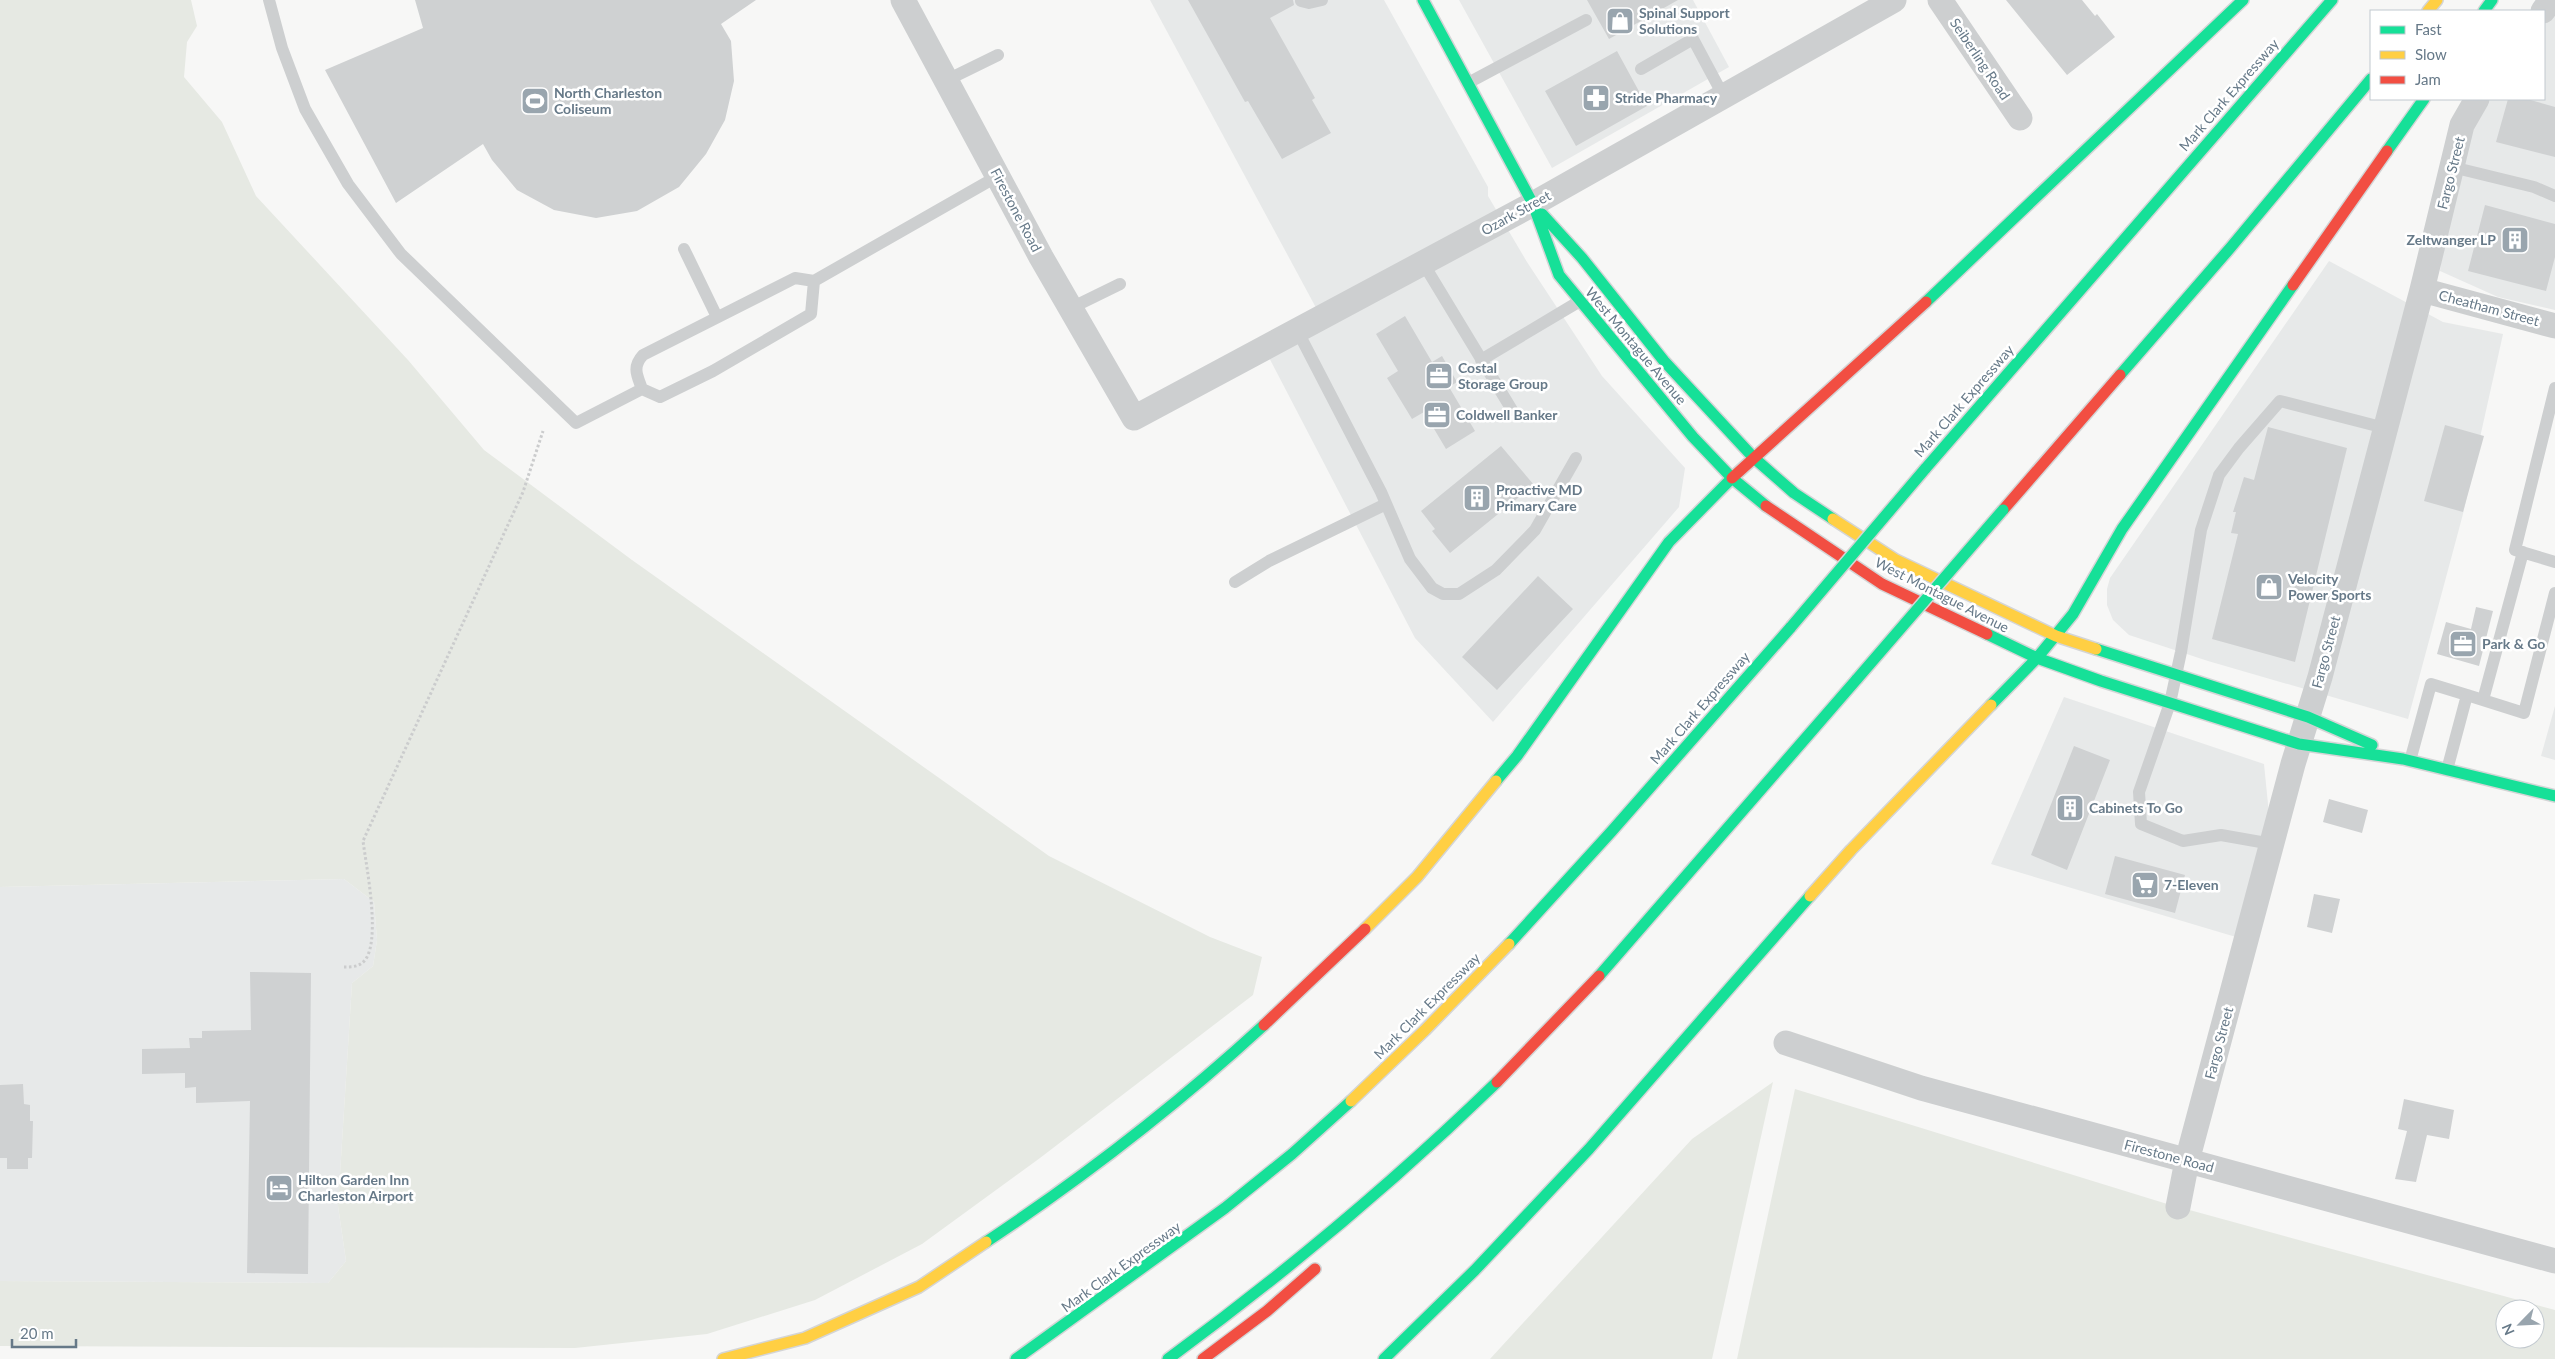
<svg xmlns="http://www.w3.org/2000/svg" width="2555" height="1359" font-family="Lato,sans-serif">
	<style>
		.built { fill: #e7e9e9 }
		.green { fill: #e6e9e3; fill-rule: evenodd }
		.building { fill: #cfd1d2 }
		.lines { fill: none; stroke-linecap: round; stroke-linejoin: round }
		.fast-casing { stroke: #d4d5d6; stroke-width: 14 }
		.slow-casing { stroke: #d4d5d6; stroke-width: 14 }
		.jam-casing { stroke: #d4d5d6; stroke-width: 14 }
		.path { stroke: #cbcccd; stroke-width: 3; stroke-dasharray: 2.5 2.5; stroke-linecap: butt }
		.lane { stroke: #cdcfd0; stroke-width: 12 }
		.street { stroke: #cdcfd0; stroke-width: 25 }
		.fast { stroke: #16e098; stroke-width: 11 }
		.slow { stroke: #ffcf43; stroke-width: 11 }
		.jam { stroke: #f24e42; stroke-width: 11 }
		.fast-bridge-casing { stroke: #d4d4d4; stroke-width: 14; stroke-linecap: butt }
		.fast-bridge { stroke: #16e098; stroke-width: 11 }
		.labels { text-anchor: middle; stroke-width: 5; stroke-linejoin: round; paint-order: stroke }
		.poi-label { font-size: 14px; font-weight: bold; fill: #667988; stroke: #fff; text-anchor: start }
		.street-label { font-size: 14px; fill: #667988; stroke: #fff }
	</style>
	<rect width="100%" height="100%" fill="#f7f7f6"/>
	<path class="built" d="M1150 0H1384L1488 187V196L1527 262 1602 376 1685 468 1679 507 1493 722 1415 638 1264 348 1321 317Z
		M1459 0H1693L1729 67 1552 168Z
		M2555 0V310L2498 297 2440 271 2452 167 2477 99H2544V11Z
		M2329 261 2443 322 2503 334 2463 514 2408 719 2208 661 2129 635 2113 620 2107 605V589L2110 578Z
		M2064 697 2264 764 2272 844 2246 940 1991 864Z
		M2555 706V760L2541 756Z
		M344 879 374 902 377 940 373 966 352 983 338 1206 346 1261 328 1283 0 1281V887Z"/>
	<path class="green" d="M0 0H191L197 26 187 42 184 77 222 122 256 196 408 360 484 450 632 560 1049 856 1210 937 1262 957 1253 995 1040 1158 922 1244 815 1300 707 1334 575 1348 0 1346V1281L328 1283 346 1261 338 1206 352 983 373 966 377 940 374 902 344 879 0 887Z
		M1773 1082 1712 1359H1490L1692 1139Z
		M1795 1089 2164 1203 2555 1310V1359H1737ZM2505 1309H2535V1339H2505Z"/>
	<path class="building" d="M415 0H756L721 24 731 41 734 81 725 120 706 154 679 187 637 211 596 218 554 210 517 190 492 160 483 144 396 203 325 70 423 28Z
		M1188 0H1293L1294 5 1270 18 1315 98 1312 100 1331 133 1282 159 1248 101 1245 102Z
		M1587 0H1678L1609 39Z
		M2006 0H2082L2095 16 2097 14 2115 37 2067 75Z
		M1617 51 1647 106 1576 146 1545 91Z
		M2508 99H2527L2555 107V157L2496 142Z
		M2485 205 2555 224V257L2546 291 2468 271Z
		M1405 316 1432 362 1442 356 1457 382 1449 387 1475 431 1446 449 1424 412 1412 419 1387 378 1398 371 1376 334Z
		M2445 425 2484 436 2463 512 2424 501Z
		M2268 427 2347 448 2295 662 2212 639 2238 534 2231 533 2236 512H2233L2244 477 2254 480Z
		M1501 446 1534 485 1450 553 1432 531 1435 529 1421 511Z
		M1538 576 1573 609 1497 690 1462 657Z
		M2476 607 2493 611 2479 666 2437 654 2446 622 2471 629Z
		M2074 746 2110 760 2067 870 2031 855Z
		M2329 799 2368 810 2362 833 2323 822Z
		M2115 856 2185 875 2175 913 2105 894Z
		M2314 894 2340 899 2332 933 2307 927Z
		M250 972 311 973 308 1274 247 1273 250 1101 196 1103V1087L185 1088V1073L142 1074V1049L190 1048 189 1038H202V1031L251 1030Z
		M23 1084 24 1104 30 1105V1121H33L32 1158H28V1169H7V1158H0V1085Z
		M2404 1099 2454 1110 2449 1139 2427 1135 2416 1182 2395 1179 2407 1131 2398 1129Z"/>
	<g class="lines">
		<defs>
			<path id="fast" d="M1423 0 1533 204 1559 275 1693 437 1732 478 1766 506
				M2484 11 2492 0
				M2387 151 2424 99
				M1542 214 1582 258 1664 361 1753 457 1794 493 1833 519
				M1926 302 2243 0
				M2120 375 2231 247 2371 79
				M1925 469 2332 0
				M1987 634 2037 658 2101 681 2299 744 2403 759 2555 796
				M2096 649 2308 717 2372 745
				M2037 658 2073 614 2122 529 2293 285
				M1991 705 2037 658
				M1496 781 1517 756 1669 542 1732 478
				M1509 944 1611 832 1791 627
				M1599 976 1857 679
				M986 1242C1084 1177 1178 1104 1264 1025
				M1016 1359 1225 1208 1292 1154 1351 1101
				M1168 1359C1284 1274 1394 1182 1497 1082
				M1384 1359 1475 1270 1589 1149 1810 896"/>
			<path id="slow" d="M2428 11 2437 0
				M1833 519 1896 560 2056 636 2096 649
				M1810 896 1851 850 1991 705
				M1365 929 1417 877 1496 781
				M1351 1101 1425 1030 1509 944
				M723 1359 805 1338 919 1287 986 1242"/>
			<path id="jam" d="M2293 285 2387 151
				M1732 478 1926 302
				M1766 506 1882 584 1987 634
				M2003 510 2120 375
				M1264 1025 1365 929
				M1497 1082 1599 976
				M1203 1359 1267 1311 1315 1269"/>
		</defs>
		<use href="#fast" class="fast-casing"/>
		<use href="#slow" class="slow-casing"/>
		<use href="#jam" class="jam-casing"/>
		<path class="path" d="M344 967C350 967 357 967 362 963 383 948 366 865 363 841L523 492 543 431"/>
		<path class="lane" d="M269 0 282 48 305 109 348 184 401 254 576 423 642 389 660 397 713 371 811 314 814 281 998 176
			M1301 1 1309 3 1322 0
			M1641 69 1693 39 1724 97
			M947 80 998 55
			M1468 83 1586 20
			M2452 167 2534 187 2555 196
			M684 249 717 317
			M1423 263 1512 410
			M1071 308 1120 284
			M1297 330 1381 492 1410 559 1432 588 1443 594H1459L1496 570 1535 530 1576 458
			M1481 360 1580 301
			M2555 388 2515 550 2555 562
			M642 389C637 375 632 367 643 355L795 278 814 281
			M1235 582 1269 561 1386 504
			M2483 700 2523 552
			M2410 761 2431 684 2467 695
			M2447 770 2467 695 2524 713 2555 593
			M2272 844 2221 835 2183 841 2141 824 2139 792 2170 703 2181 652 2201 530 2219 475 2239 448 2280 401 2385 428"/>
		<path class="street" d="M903 0 1041 257 1134 418 1533 204 1894 0
			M1940 0 2020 118
			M2543 11 2551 0
			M2422 290 2555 326
			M1786 1043 1921 1088 2555 1261
			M2178 1207 2187 1161 2293 764 2320 677 2422 290 2462 125 2477 99"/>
		<use href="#fast" class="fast"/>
		<use href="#slow" class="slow"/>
		<use href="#jam" class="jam"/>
		<defs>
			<path id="fast-bridge" d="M1791 627 1925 469
				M1857 679 2003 510"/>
		</defs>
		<use href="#fast-bridge" class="fast-bridge-casing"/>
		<use href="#fast-bridge" class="fast-bridge"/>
	</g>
	<defs>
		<symbol id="shop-square" viewBox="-11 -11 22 22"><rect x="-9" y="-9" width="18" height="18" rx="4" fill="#99a5ae" stroke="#fff"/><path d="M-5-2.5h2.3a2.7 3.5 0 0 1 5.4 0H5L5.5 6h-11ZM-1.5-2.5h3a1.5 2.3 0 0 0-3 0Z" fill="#fff"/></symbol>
		<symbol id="pharmacy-square" viewBox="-11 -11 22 22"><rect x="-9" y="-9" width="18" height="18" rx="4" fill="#99a5ae" stroke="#fff"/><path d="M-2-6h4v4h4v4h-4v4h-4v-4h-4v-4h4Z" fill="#fff"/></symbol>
		<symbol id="stadium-square" viewBox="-11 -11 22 22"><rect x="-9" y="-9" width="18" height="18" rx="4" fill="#99a5ae" stroke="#fff"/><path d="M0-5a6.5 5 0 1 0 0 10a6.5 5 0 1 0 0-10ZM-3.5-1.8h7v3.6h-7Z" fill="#fff"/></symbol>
		<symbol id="building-square" viewBox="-11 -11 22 22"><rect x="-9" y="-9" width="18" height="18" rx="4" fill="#99a5ae" stroke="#fff"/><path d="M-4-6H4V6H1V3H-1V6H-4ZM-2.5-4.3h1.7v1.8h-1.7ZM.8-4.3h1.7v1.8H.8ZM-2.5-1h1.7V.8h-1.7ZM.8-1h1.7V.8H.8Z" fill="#fff"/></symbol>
		<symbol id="office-square" viewBox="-11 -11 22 22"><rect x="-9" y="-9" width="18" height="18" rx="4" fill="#99a5ae" stroke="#fff"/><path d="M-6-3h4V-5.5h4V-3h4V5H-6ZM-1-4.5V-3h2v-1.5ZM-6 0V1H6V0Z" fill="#fff"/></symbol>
		<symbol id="supermarket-square" viewBox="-11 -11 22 22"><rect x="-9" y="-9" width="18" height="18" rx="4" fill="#99a5ae" stroke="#fff"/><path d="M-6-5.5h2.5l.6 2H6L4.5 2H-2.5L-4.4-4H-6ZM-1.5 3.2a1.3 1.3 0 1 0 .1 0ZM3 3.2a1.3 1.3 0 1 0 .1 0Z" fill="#fff"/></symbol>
		<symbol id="hotel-square" viewBox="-11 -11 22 22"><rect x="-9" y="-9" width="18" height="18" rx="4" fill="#99a5ae" stroke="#fff"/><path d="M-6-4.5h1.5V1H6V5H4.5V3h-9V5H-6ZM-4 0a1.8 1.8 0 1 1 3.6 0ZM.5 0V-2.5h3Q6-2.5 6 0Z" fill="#fff"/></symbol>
	</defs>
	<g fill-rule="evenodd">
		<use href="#shop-square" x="1604" y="5" width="32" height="32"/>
		<use href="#pharmacy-square" x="1580" y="82" width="32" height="32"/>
		<use href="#stadium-square" x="519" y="85" width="32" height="32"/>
		<use href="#building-square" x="2499" y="224" width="32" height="32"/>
		<use href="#office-square" x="1423" y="360" width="32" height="32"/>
		<use href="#office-square" x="1421" y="399" width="32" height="32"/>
		<use href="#building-square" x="1461" y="482" width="32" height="32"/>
		<use href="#shop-square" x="2253" y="571" width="32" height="32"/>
		<use href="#office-square" x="2447" y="628" width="32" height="32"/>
		<use href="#building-square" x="2054" y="792" width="32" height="32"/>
		<use href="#supermarket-square" x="2129" y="869" width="32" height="32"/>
		<use href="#hotel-square" x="263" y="1172" width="32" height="32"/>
	</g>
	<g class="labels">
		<g class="poi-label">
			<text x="1639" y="18">Spinal Support<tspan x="1639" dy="16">Solutions</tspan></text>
			<text x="554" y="98">North Charleston<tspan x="554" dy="16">Coliseum</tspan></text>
			<text x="1615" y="103">Stride Pharmacy</text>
			<text x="2496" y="245" text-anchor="end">Zeltwanger LP</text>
			<text x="1458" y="373">Costal<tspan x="1458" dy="16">Storage Group</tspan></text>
			<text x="1456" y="420">Coldwell Banker</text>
			<text x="1496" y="495">Proactive MD<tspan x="1496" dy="16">Primary Care</tspan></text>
			<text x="2288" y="584">Velocity<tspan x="2288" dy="16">Power Sports</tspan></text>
			<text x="2482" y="649">Park &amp; Go</text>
			<text x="2089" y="813">Cabinets To Go</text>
			<text x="2164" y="890">7-Eleven</text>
			<text x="298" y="1185">Hilton Garden Inn<tspan x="298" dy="16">Charleston Airport</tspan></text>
		</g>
		<g class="street-label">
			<text transform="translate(1980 59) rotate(56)" y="5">Seiberling Road</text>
			<text transform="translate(2229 95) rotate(-49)" y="5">Mark Clark Expressway</text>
			<text transform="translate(2451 173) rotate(-76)" y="5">Fargo Street</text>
			<text transform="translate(1016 210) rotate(62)" y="5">Firestone Road</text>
			<text transform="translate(1516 213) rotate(-29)" y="5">Ozark Street</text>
			<text transform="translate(2489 308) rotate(15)" y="5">Cheatham Street</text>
			<text transform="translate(1636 346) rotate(50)" y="5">West Montague Avenue</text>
			<text transform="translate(1964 401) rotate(-49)" y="5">Mark Clark Expressway</text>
			<text transform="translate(1942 595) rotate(27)" y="5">West Montague Avenue</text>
			<text transform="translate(2326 652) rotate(-75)" y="5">Fargo Street</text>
			<text transform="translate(1700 708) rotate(-49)" y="5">Mark Clark Expressway</text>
			<text transform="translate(1427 1006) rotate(-45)" y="5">Mark Clark Expressway</text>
			<text transform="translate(2219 1043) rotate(-75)" y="5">Fargo Street</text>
			<text transform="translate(2169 1156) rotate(15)" y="5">Firestone Road</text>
			<text transform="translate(1121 1267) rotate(-36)" y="5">Mark Clark Expressway</text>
		</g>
	</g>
	<rect x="2370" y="10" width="175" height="90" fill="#ffffff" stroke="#c2c9cf"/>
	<rect x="2380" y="26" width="25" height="8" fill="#16e098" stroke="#c2c9cf"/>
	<text x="2415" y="35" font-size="15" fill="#667988">Fast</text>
	<rect x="2380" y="51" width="25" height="8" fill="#ffcf43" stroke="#c2c9cf"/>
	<text x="2415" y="60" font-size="15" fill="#667988">Slow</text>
	<rect x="2380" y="76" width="25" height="8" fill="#f24e42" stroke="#c2c9cf"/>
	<text x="2415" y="85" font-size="15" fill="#667988">Jam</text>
	<g transform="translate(2520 1324) rotate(246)"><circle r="24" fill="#ffffff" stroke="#c2c9cf"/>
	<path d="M0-4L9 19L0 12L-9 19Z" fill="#99a5ae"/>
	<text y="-8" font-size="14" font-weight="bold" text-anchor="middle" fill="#667988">N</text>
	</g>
	<path d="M12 1339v8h64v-8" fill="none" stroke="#667988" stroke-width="2.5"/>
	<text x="20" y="1339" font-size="15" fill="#667988" stroke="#ffffff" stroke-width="4" paint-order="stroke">20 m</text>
</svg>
